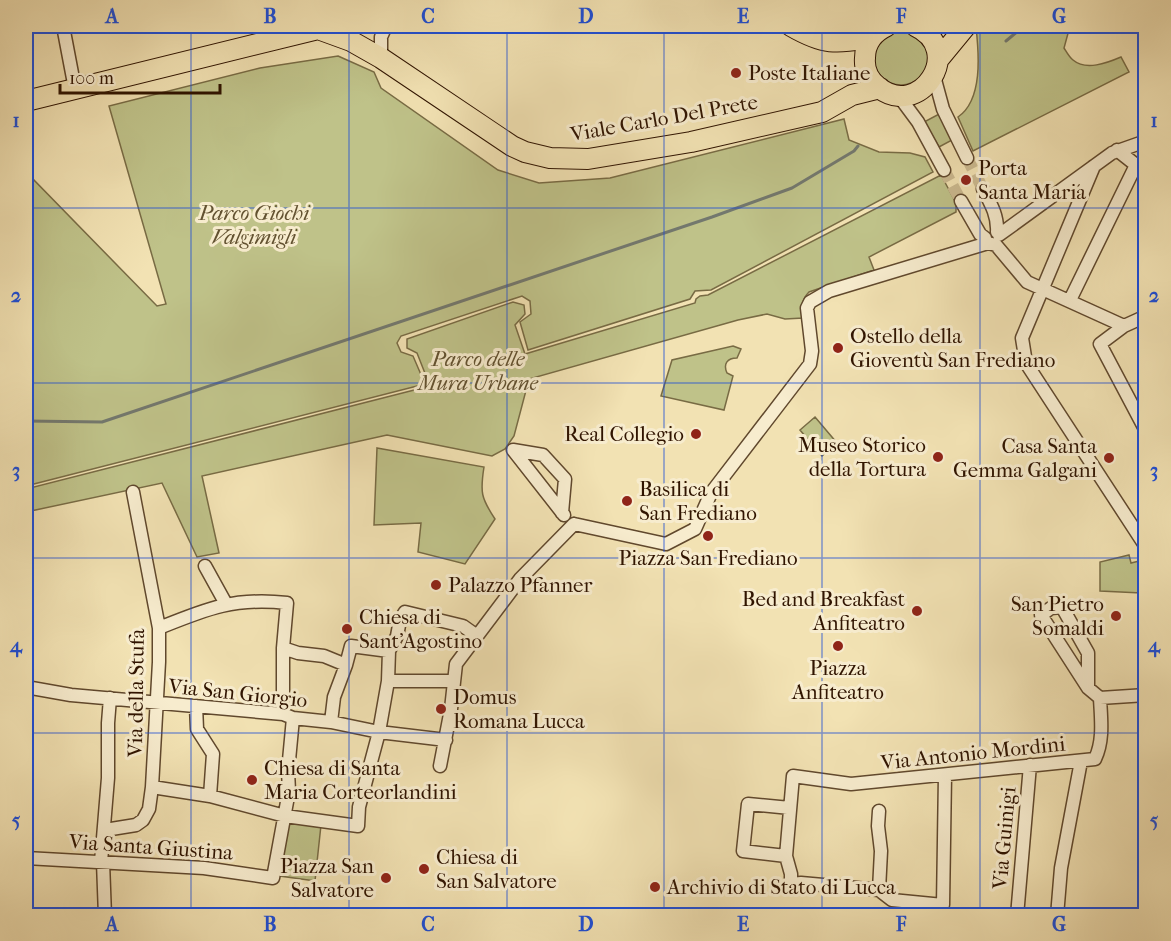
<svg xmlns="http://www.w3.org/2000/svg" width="1171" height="941" font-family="'IM FELL French Canon',serif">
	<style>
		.green { fill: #bfc289; stroke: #786b44; stroke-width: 1.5 }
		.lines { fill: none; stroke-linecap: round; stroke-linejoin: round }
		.stream { stroke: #73786e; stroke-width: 3 }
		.minor-tunnel { stroke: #cbb98f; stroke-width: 12; stroke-dasharray: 12 6; stroke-linecap: butt }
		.minor-casing { stroke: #60482d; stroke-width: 15 }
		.primary-casing { stroke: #301400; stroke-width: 22 }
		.minor { stroke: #f7ecce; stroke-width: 12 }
		.primary { stroke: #f2e2b3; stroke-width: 20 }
		.grid { fill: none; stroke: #1d4ed8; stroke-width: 1.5; stroke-opacity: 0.55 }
		.poi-dot { fill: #8f2418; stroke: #f7ecce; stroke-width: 2 }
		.labels { text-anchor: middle; stroke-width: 6; stroke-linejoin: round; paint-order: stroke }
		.poi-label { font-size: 21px; fill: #301400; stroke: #f7ecce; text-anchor: start }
		.street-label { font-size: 21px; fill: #301400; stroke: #f7ecce }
		.park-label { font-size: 21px; font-style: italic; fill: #625130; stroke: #f7ecce }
		.neatline { fill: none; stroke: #1d4ed8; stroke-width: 2 }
		.grid-label { font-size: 20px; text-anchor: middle; font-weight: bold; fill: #1d4ed8 }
	</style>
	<rect width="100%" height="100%" fill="#f2e2b3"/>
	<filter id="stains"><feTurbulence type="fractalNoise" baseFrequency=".00333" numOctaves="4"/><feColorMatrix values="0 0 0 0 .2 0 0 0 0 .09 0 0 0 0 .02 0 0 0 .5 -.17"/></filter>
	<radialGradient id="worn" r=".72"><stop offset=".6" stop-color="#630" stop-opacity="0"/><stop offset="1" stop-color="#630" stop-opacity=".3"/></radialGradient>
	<path class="green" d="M978 26H1070L1064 48C1066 51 1069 57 1073 60 1086 71 1107 63 1121 57L1129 72 973 151 958 117C983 100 979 54 976 27Z
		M874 58a27 27 0 1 1 54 0a27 27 0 1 1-54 0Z
		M338 56 374 72 381 88 498 170 539 183 610 178 844 119 849 140 879 152 910 153 925 157 933 172 711 290 695 291 690 299 528 350 520 322 531 314 530 301 522 296 401 336 397 343 401 352 413 356 425 384 26 486V179L29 175 157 306 166 304 109 106 260 68Z
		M941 113 954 139 939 147 924 122Z
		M941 175 956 203V212L869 257 874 270 809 292C801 300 802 307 803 318L785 319 767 314 738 320 529 379 514 436 505 449 492 456 387 435 202 476 219 553 197 557 162 483 26 512V489L430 386 417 353 407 348V339L513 302 524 305 525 314 515 325 525 354 695 303 696 299 700 296 708 295Z
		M733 346 741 349 737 358C727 358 723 364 727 373L733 376 724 410 661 396 672 360Z
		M815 417 837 443 822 456 800 430Z
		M377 448 484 467C480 492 481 498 495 519L465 564 418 552 421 523 374 525Z
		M1129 555 1131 563 1143 560 1145 563V589H1142L1141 593 1100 591V562Z
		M288 820 321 825 315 881 280 876Z"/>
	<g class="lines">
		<path class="stream" d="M1006 41 1024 26
			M26 421 102 422 712 217 792 188 854 151 858 146"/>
		<path class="minor-tunnel" d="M967 158 983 189
			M944 170 961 201"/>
		<defs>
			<path id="minor" d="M63 26 75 89
				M381 58V37L386 26
				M934 76 943 109 967 158
				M898 95 918 122 944 170
				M1117 150 1136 165 1146 170
				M1094 166 1022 338 1026 363 1146 547
				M983 189C991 204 998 216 997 232
				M961 201 980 234 985 238
				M999 235 1112 153 1146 141
				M996 245 1027 282 1124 326
				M1070 300 1136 165
				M1146 316 1124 326 1100 344 1146 431
				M513 450 543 455 565 479 562 513
				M513 450 564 515
				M574 524 666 544 695 529 711 493 810 364 812 351 807 308 810 302 829 291 988 243 996 245
				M205 566 226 604
				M159 628C206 609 234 597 287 603L283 648V714
				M283 648 298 653 324 656 346 665 351 646 389 651
				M388 681H454
				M26 687 71 695 283 714 293 718 331 722 379 732 446 740
				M1088 688V653L1062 607 1051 608 1041 615 1088 688 1100 698
				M1100 698 1146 695
				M196 706 197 729 213 754 210 796
				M331 722 334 697 346 665
				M440 766 451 709 456 664 520 579 574 524
				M945 775 943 905 892 900 879 890 801 883 791 884V874L786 856 793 776 851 784 1095 759C1104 740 1101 719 1100 698
				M152 787 210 796 285 816 358 826 359 807 379 732 388 681 389 651 397 636 400 620 405 612 463 626 477 636
				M879 811 878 826 881 851 879 890
				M105 830 136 825 143 820 149 809 152 787 159 662V628L133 492
				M786 856 743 851 748 804 790 808
				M26 858 204 868 273 878 289 791 288 771 293 718
				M101 862 108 778V723L110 698
				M103 862 105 916
				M1017 916 1030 765
				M1057 916 1061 868 1081 761"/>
			<path id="primary" d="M791 26C824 45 835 44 872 37
				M887 26C874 32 865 43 865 58 864 69 869 80 878 87 919 121 967 50 915 26
				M938 60 966 26
				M26 101 318 29 351 41 381 58 512 146 525 152 550 158 588 159 691 142 822 112 852 95 880 88"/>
		</defs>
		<use href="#minor" class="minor-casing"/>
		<use href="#primary" class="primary-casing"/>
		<use href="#minor" class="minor"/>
		<use href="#primary" class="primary"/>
	</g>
	<path class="grid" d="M191 26V916M349 26V916M507 26V916M664 26V916M822 26V916M980 26V916M26 208H1146M26 383H1146M26 558H1146M26 733H1146"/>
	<g class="poi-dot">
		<circle cx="736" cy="73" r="6"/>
		<circle cx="966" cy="180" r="6"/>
		<circle cx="838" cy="348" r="6"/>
		<circle cx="696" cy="434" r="6"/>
		<circle cx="938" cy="457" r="6"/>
		<circle cx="1109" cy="458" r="6"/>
		<circle cx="627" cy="501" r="6"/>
		<circle cx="708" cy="536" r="6"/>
		<circle cx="436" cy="585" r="6"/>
		<circle cx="917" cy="611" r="6"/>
		<circle cx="1116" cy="616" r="6"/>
		<circle cx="347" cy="629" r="6"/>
		<circle cx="838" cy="646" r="6"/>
		<circle cx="441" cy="709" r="6"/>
		<circle cx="252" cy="780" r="6"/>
		<circle cx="424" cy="869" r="6"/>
		<circle cx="386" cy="878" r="6"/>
		<circle cx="655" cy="887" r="6"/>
	</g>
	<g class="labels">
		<g class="poi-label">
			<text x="748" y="80">Poste Italiane</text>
			<text x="978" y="175">Porta<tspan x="978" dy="24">Santa Maria</tspan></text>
			<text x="850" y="343">Ostello della<tspan x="850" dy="24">Gioventù San Frediano</tspan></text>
			<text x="684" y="441" text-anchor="end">Real Collegio</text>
			<text x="926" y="452" text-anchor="end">Museo Storico<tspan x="926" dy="24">della Tortura</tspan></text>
			<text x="1097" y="453" text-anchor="end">Casa Santa<tspan x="1097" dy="24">Gemma Galgani</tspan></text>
			<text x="639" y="496">Basilica di<tspan x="639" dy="24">San Frediano</tspan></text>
			<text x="708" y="565" text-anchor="middle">Piazza San Frediano</text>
			<text x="448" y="592">Palazzo Pfanner</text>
			<text x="905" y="606" text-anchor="end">Bed and Breakfast<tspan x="905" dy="24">Anfiteatro</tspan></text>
			<text x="1104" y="611" text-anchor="end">San Pietro<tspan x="1104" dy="24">Somaldi</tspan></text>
			<text x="359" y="624">Chiesa di<tspan x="359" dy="24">Sant'Agostino</tspan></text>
			<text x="838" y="675" text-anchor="middle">Piazza<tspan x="838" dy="24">Anfiteatro</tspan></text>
			<text x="453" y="704">Domus<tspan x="453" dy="24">Romana Lucca</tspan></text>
			<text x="264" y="775">Chiesa di Santa<tspan x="264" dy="24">Maria Corteorlandini</tspan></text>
			<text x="436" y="864">Chiesa di<tspan x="436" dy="24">San Salvatore</tspan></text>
			<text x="374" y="873" text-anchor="end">Piazza San<tspan x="374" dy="24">Salvatore</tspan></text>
			<text x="667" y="894">Archivio di Stato di Lucca</text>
		</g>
		<g class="street-label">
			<text transform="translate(664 118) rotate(-10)" y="7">Viale Carlo Del Prete</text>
			<text transform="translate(136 693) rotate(-89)" y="7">Via della Stufa</text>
			<text transform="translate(238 693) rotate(6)" y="7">Via San Giorgio</text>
			<text transform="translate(973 753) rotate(-6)" y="7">Via Antonio Mordini</text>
			<text transform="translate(1004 838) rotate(-85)" y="7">Via Guinigi</text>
			<text transform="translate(151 847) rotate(4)" y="7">Via Santa Giustina</text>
		</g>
		<g class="park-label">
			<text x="254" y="220">Parco Giochi<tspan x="254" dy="24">Valgimigli</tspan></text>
			<text x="478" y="366">Parco delle<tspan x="478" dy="24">Mura Urbane</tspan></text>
		</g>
	</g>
	<rect width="1171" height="941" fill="none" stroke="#f2e2b3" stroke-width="66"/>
	<path d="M60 84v9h160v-9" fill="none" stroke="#301400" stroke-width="3"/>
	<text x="69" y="84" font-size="18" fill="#301400" stroke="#f7ecce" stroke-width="4.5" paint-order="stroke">100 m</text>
	<rect x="33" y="33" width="1105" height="875" class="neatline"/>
	<g class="grid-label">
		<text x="112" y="23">A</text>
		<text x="270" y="23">B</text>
		<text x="428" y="23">C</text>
		<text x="586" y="23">D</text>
		<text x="743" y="23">E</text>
		<text x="901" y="23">F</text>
		<text x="1059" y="23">G</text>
		<text x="16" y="127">1</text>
		<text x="1154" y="127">1</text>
		<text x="16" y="302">2</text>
		<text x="1154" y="302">2</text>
		<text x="16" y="477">3</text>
		<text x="1154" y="477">3</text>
		<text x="16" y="652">4</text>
		<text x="1154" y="652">4</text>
		<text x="16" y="827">5</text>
		<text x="1154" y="827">5</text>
		<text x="112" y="931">A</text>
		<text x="270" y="931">B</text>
		<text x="428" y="931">C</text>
		<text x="586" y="931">D</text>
		<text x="743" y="931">E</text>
		<text x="901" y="931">F</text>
		<text x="1059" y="931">G</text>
	</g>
	<rect width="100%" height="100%" filter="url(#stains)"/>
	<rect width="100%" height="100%" fill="url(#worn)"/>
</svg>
